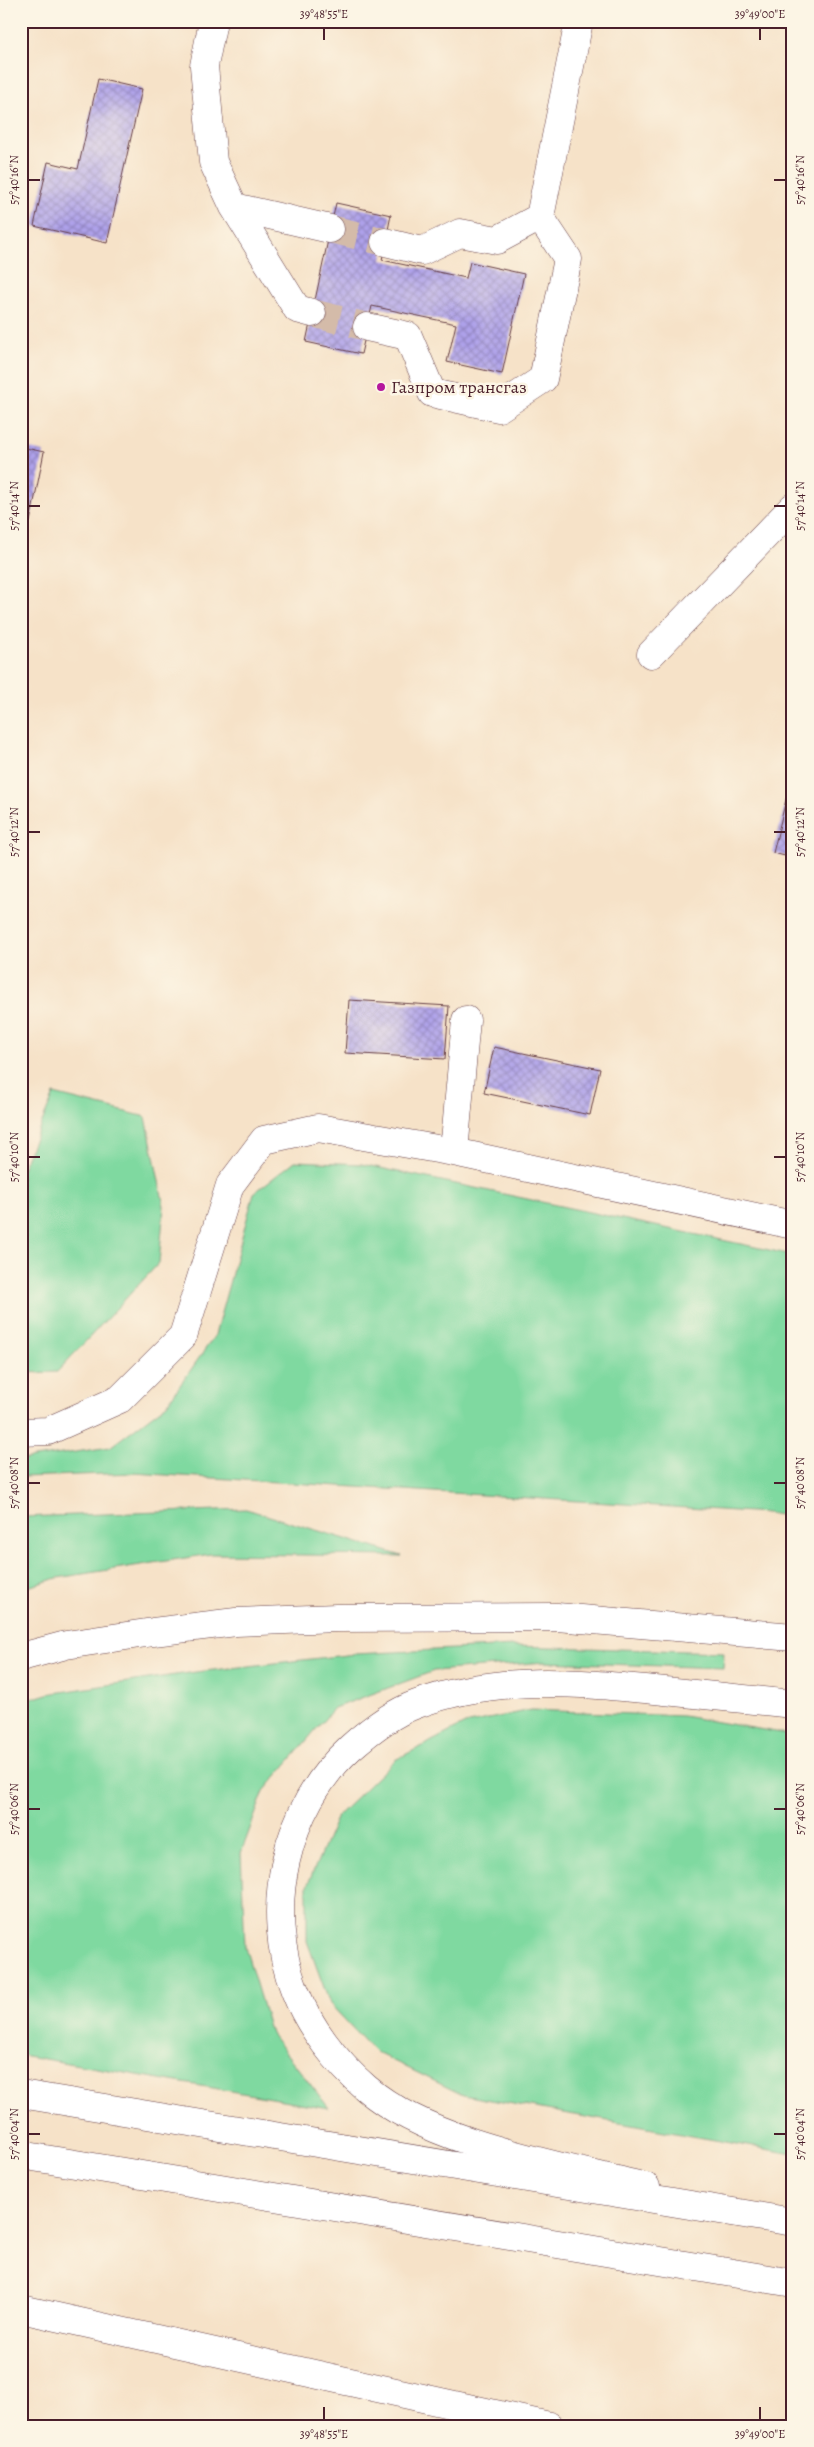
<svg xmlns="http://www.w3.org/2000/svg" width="814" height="2447" font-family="Alegreya,serif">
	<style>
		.grass { fill: #7fd9a0; stroke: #647c66 }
		.building { fill: url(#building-cross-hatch) }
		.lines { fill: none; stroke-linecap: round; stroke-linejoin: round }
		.minor-tunnel { stroke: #d4bba9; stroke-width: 28; stroke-dasharray: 28 14; stroke-linecap: butt }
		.minor-casing { stroke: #643c43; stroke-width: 29 }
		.major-casing { stroke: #643c43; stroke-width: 29 }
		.highway-casing { stroke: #643c43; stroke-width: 29 }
		.minor { stroke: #fff; stroke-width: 28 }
		.major { stroke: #fff; stroke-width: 28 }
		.highway { stroke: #fff; stroke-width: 28 }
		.ticks { fill: none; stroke: #4a1f2b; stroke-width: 2 }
		.poi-dot { fill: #b5179e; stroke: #fcf5e5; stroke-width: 2 }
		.labels { text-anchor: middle; stroke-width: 5; stroke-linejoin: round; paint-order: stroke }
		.poi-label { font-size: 18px; fill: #4a1f2b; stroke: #fcf5e5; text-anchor: start }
		.neatline { fill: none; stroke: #4a1f2b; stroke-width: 2 }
		.ticks-label { font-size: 12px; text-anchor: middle; fill: #4a1f2b }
	</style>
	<defs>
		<pattern id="building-cross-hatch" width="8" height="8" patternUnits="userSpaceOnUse" patternTransform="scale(1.25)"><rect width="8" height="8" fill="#aea1ea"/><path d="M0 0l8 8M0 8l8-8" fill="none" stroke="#9083be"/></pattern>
	</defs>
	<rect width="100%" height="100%" fill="#fcf5e5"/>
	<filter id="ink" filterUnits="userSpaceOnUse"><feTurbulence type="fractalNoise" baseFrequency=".02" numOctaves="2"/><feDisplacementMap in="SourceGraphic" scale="10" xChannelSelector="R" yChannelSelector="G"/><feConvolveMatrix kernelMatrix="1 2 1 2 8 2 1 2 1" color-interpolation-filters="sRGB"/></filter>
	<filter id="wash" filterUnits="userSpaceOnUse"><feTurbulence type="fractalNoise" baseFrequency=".0096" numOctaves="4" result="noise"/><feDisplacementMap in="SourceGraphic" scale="20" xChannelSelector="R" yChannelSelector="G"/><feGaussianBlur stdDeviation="1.12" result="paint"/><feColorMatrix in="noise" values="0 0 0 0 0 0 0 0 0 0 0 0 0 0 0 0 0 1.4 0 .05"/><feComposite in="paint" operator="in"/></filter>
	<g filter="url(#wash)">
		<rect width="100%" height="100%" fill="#f6e2c8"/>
		<path class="grass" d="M54 1094 146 1117 164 1206 159 1263 57 1372 21 1373V1171Z
			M295 1161 361 1164 793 1255V1517L767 1513 134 1473 21 1477V1460L110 1447 167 1404 215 1335 254 1193Z
			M246 1509 402 1556 211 1554 57 1578 21 1589V1517Z
			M513 1646 724 1652 723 1668 545 1662 434 1671 334 1708 264 1791 241 1853 245 1947 271 2034 329 2108 21 2055V1702L47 1694 196 1672 355 1654Z
			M531 1710 683 1716 793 1735V2154L463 2095 375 2052 330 2004 307 1941V1886L337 1816 395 1760 465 1724Z
			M793 2411V2426H780Z"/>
		<g id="blocks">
			<path class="building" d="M98 79 142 89 107 243 34 226 48 162 78 169Z
				M336 203 391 215 382 260 466 278 470 262 524 274 502 374 447 362 456 324 372 306 361 354 306 342Z
				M21 447 44 452 30 522 21 521Z
				M792 775H793V858L773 853Z
				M349 1000 449 1006 445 1059 345 1053Z
				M494 1047 600 1069 590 1115 484 1093Z"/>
		</g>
	</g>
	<g filter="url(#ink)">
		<use href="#blocks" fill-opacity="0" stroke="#643c43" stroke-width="1"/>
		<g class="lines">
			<path class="minor-tunnel" d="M330 229 385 242
				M312 313 367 327"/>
			<defs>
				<path id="minor" d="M213 21 204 66 213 162 234 207 330 229
					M234 207 297 309 312 313
					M385 242 422 251 460 233 497 240 540 217 579 21
					M367 327 408 336 432 393 499 408 543 379 568 259 540 217
					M651 654 793 507
					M454 1152 466 1020
					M21 1432 48 1431 120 1399 183 1336 230 1185 264 1140 318 1128 454 1152 793 1225
					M21 2309 549 2426"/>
				<path id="major" d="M21 1657 66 1645 153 1632 236 1622 336 1618 557 1617 793 1637
					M646 2187C564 2166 430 2144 366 2088 337 2063 309 2027 295 1991 262 1910 285 1807 350 1748 369 1731 392 1713 417 1704 496 1675 573 1682 655 1690 701 1695 747 1699 793 1704"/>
				<path id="highway" d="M21 2094 793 2222
					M21 2155 793 2283"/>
			</defs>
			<use href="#minor" class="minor-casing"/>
			<use href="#major" class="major-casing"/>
			<use href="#highway" class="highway-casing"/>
			<use href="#minor" class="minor"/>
			<use href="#major" class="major"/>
			<use href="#highway" class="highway"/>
		</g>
	</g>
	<path class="ticks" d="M324 28V40M760 28V40M28 180H40M774 180H786M28 506H40M774 506H786M28 832H40M774 832H786M28 1157H40M774 1157H786M28 1483H40M774 1483H786M28 1809H40M774 1809H786M28 2134H40M774 2134H786M324 2407V2420M760 2407V2420"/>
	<circle class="poi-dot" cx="381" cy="387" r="5"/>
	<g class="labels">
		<g class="poi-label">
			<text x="391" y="393">Газпром трансгаз</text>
		</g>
	</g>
	<rect width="814" height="2447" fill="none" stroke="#fcf5e5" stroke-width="55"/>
	<rect x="28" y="28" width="758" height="2392" class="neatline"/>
	<g class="ticks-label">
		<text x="324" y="18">39°48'55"E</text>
		<text x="760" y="18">39°49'00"E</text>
		<text transform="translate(14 180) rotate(-90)" y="4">57°40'16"N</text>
		<text transform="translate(800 180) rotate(-90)" y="4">57°40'16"N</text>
		<text transform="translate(14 506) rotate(-90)" y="4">57°40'14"N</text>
		<text transform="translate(800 506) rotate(-90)" y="4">57°40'14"N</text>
		<text transform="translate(14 832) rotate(-90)" y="4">57°40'12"N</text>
		<text transform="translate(800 832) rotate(-90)" y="4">57°40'12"N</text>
		<text transform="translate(14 1157) rotate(-90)" y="4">57°40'10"N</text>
		<text transform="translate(800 1157) rotate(-90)" y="4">57°40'10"N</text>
		<text transform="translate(14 1483) rotate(-90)" y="4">57°40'08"N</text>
		<text transform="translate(800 1483) rotate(-90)" y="4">57°40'08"N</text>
		<text transform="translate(14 1809) rotate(-90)" y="4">57°40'06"N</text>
		<text transform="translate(800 1809) rotate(-90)" y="4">57°40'06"N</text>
		<text transform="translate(14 2134) rotate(-90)" y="4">57°40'04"N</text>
		<text transform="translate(800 2134) rotate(-90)" y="4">57°40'04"N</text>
		<text x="324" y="2438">39°48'55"E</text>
		<text x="760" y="2438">39°49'00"E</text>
	</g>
</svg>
